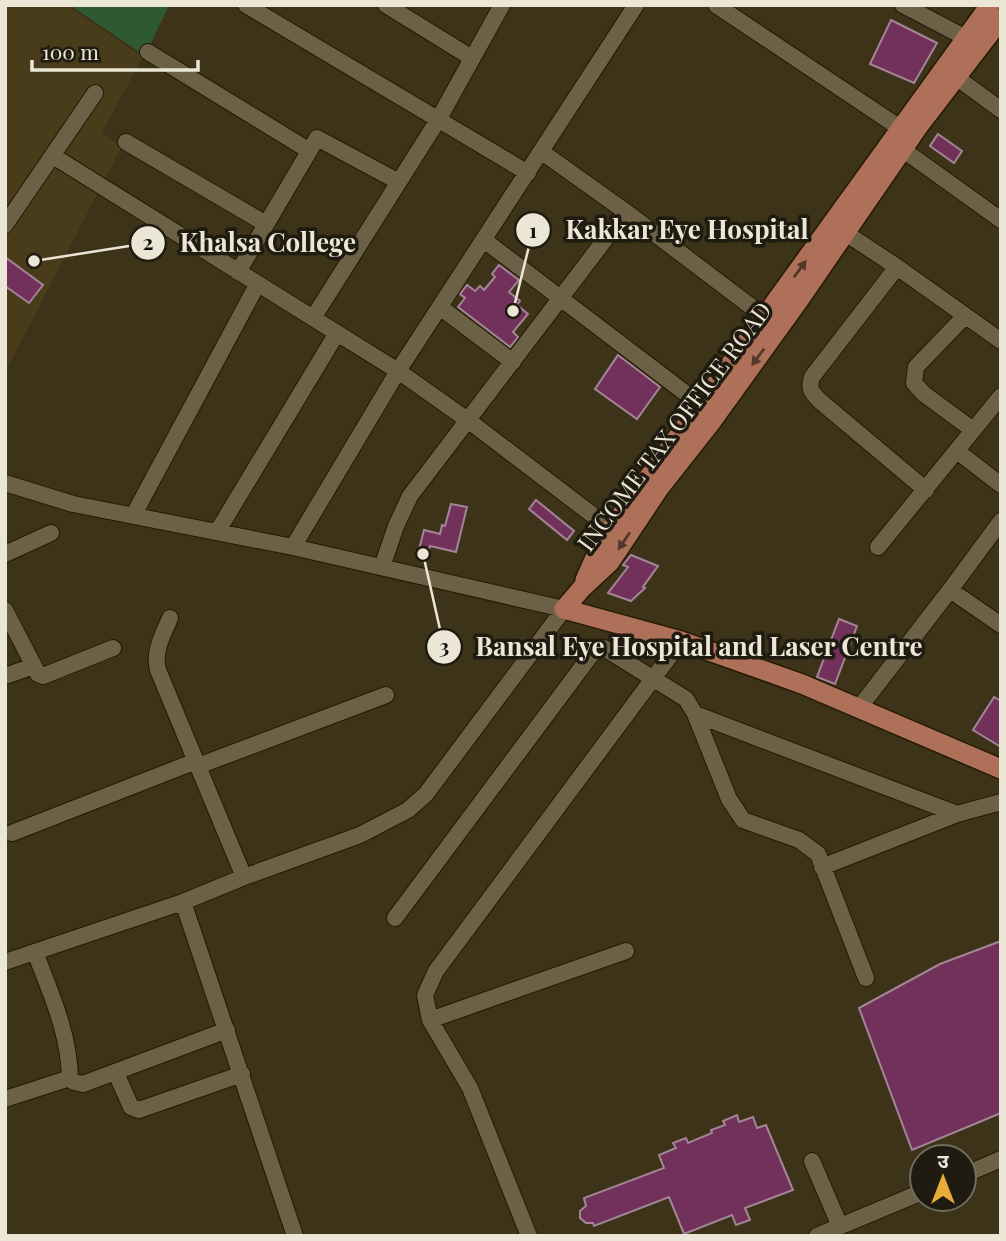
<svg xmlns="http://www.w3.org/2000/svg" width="1006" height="1241" font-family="'Playfair Display','Noto Sans Devanagari',serif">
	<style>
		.built { fill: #493c1b }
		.green { fill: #2e5932 }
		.building { fill: #71315a; stroke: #a28596; stroke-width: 2 }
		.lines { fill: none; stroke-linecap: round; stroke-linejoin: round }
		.minor-casing { stroke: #241a02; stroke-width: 18 }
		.major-casing { stroke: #241a02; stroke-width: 22 }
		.minor { stroke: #6c6146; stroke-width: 16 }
		.major { stroke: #af7059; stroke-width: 19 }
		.oneway { fill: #51392a }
		.labels { text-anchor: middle; stroke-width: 7; stroke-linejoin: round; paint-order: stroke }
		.street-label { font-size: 24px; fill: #ece6d7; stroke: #1f1b10 }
		.leader { fill: none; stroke: #ece6d7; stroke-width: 2.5 }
		.callout-dot { fill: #ece6d7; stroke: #1f1b10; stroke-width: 2.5 }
		.mark-label { font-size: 21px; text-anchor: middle; font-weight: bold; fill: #111 }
		.callout-label { font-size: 26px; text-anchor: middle; font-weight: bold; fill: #ece6d7; stroke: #1f1b10; stroke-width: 7; stroke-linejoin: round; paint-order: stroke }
	</style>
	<rect width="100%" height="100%" fill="#3d3319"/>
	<path class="built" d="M5 5H66L143 57 102 132 121 148 5 373Z"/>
	<path class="green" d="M70 5H169L145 56Z"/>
	<path class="building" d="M891 20 937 43 914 83 870 64Z
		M938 134 962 151 954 163 930 146Z
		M5 257 43 285 29 303 5 286Z
		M499 265 519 280 509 292 520 301 517 305 528 314 513 332 518 337 510 347 458 307 465 298 460 294 467 285 475 291 480 286 484 290 495 277 492 274Z
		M618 355 660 387 637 419 595 389Z
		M536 500 574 531 567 540 529 509Z
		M451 504 467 507 456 552 430 546 426 560 417 557 424 530 440 534 442 525 445 526Z
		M631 555 658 566 643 587 645 588 631 601 608 593 628 567 623 565Z
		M839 619 857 626 835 684 817 677Z
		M994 697 1001 701V747L973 730Z
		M1001 941V1113L912 1150 859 1008 940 964Z
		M737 1115 739 1122 753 1117 757 1128 766 1125 793 1190 745 1208 750 1220 736 1225 732 1215 684 1234 669 1197 594 1226 593 1223H586L580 1218V1211L586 1206 584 1198 664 1168 659 1155 676 1148 673 1143 686 1138 688 1143 712 1133 711 1130 725 1125 723 1121Z"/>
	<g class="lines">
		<defs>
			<path id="minor" d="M246 5 528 173
				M386 5 472 58
				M716 5 900 128
				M903 5 968 39
				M148 52 308 150
				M956 77 1001 110
				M126 142 266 224
				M902 149 1001 220
				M542 152 626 212
				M53 156 398 371 469 421 611 529
				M5 225 95 93
				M844 232 897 267 1001 341
				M484 240 701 405
				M897 267 812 377C808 389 812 393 820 401L926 490
				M238 272 317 138 399 182
				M440 307 513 362
				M965 316 916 367 914 383 924 394 973 430
				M313 318 438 120 502 5
				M957 451 1001 485
				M5 483 73 504 293 547 564 609 426 794 408 810 360 835 244 877 183 902 5 962
				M133 516 257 285
				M1001 521 950 590 1001 625
				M217 532 337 333
				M293 547 398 371 636 5
				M878 547 1001 396
				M5 554 51 533
				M382 567 396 526 410 496 626 212 765 317
				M5 610 38 674 43 676 113 648
				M170 618C163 635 153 651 158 670L244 877
				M5 676 34 666
				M859 708 950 590
				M695 714 957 814
				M198 766 386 695
				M12 833 196 761
				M822 867 957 814 1001 802
				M183 902 295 1236
				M395 918 591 655 597 650 604 648 686 699 695 714 729 799 743 820 799 840 818 854 866 978
				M35 952C51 994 69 1033 70 1078
				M430 1020 626 951
				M116 1073 131 1107 139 1110 242 1074
				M5 1099 70 1078 74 1082 83 1084 227 1030
				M812 1161 840 1226
				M964 1175 1001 1159
				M529 1236 470 1088 430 1020 425 995 436 971 681 641
				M817 1236 922 1192"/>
			<path id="major" d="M1001 19 918 127 799 300 712 421 660 487 610 562 582 588 564 609 681 641 802 684 1001 769
				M585 580 597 553 611 529 990 5"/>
		</defs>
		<use href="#minor" class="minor-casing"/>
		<use href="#major" class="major-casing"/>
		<use href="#minor" class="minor"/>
		<use href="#major" class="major"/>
	</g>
	<defs><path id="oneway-solid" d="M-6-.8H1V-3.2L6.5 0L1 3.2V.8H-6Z" transform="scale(1.75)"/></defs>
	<g class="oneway">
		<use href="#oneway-solid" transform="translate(800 269) rotate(-54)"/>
		<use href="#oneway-solid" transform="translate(758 357) rotate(126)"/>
		<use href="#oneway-solid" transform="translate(624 541) rotate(124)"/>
	</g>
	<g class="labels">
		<g class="street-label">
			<text transform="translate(675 427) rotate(-53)" y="8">INCOME TAX OFFICE ROAD</text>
		</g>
	</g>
	<path class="leader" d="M513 311L533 230M34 261L148 243M423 554L444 647"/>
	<g class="callout-dot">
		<circle cx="513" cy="311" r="7"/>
		<circle cx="34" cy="261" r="7"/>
		<circle cx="423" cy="554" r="7"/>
		<circle cx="533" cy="230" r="18"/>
		<circle cx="148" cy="243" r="18"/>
		<circle cx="444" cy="647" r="18"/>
	</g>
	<g class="mark-label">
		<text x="533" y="238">1</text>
		<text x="148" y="250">2</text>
		<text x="444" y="654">3</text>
	</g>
	<g class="callout-label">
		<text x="687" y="239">Kakkar Eye Hospital</text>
		<text x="268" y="252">Khalsa College</text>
		<text x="699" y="656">Bansal Eye Hospital and Laser Centre</text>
	</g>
	<rect width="1006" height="1241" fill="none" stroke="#ece6d7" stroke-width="14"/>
	<g transform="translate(943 1178)"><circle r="33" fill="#1f1b10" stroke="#716c60" stroke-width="2"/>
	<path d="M0-5L12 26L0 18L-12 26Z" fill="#e7ac37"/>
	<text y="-10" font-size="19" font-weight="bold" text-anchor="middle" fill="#ece6d7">उ</text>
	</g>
	<path d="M32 60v10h166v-10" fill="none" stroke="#ece6d7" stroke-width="3.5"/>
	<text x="42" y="60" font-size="21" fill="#ece6d7" stroke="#1f1b10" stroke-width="5" paint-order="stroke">100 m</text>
</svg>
